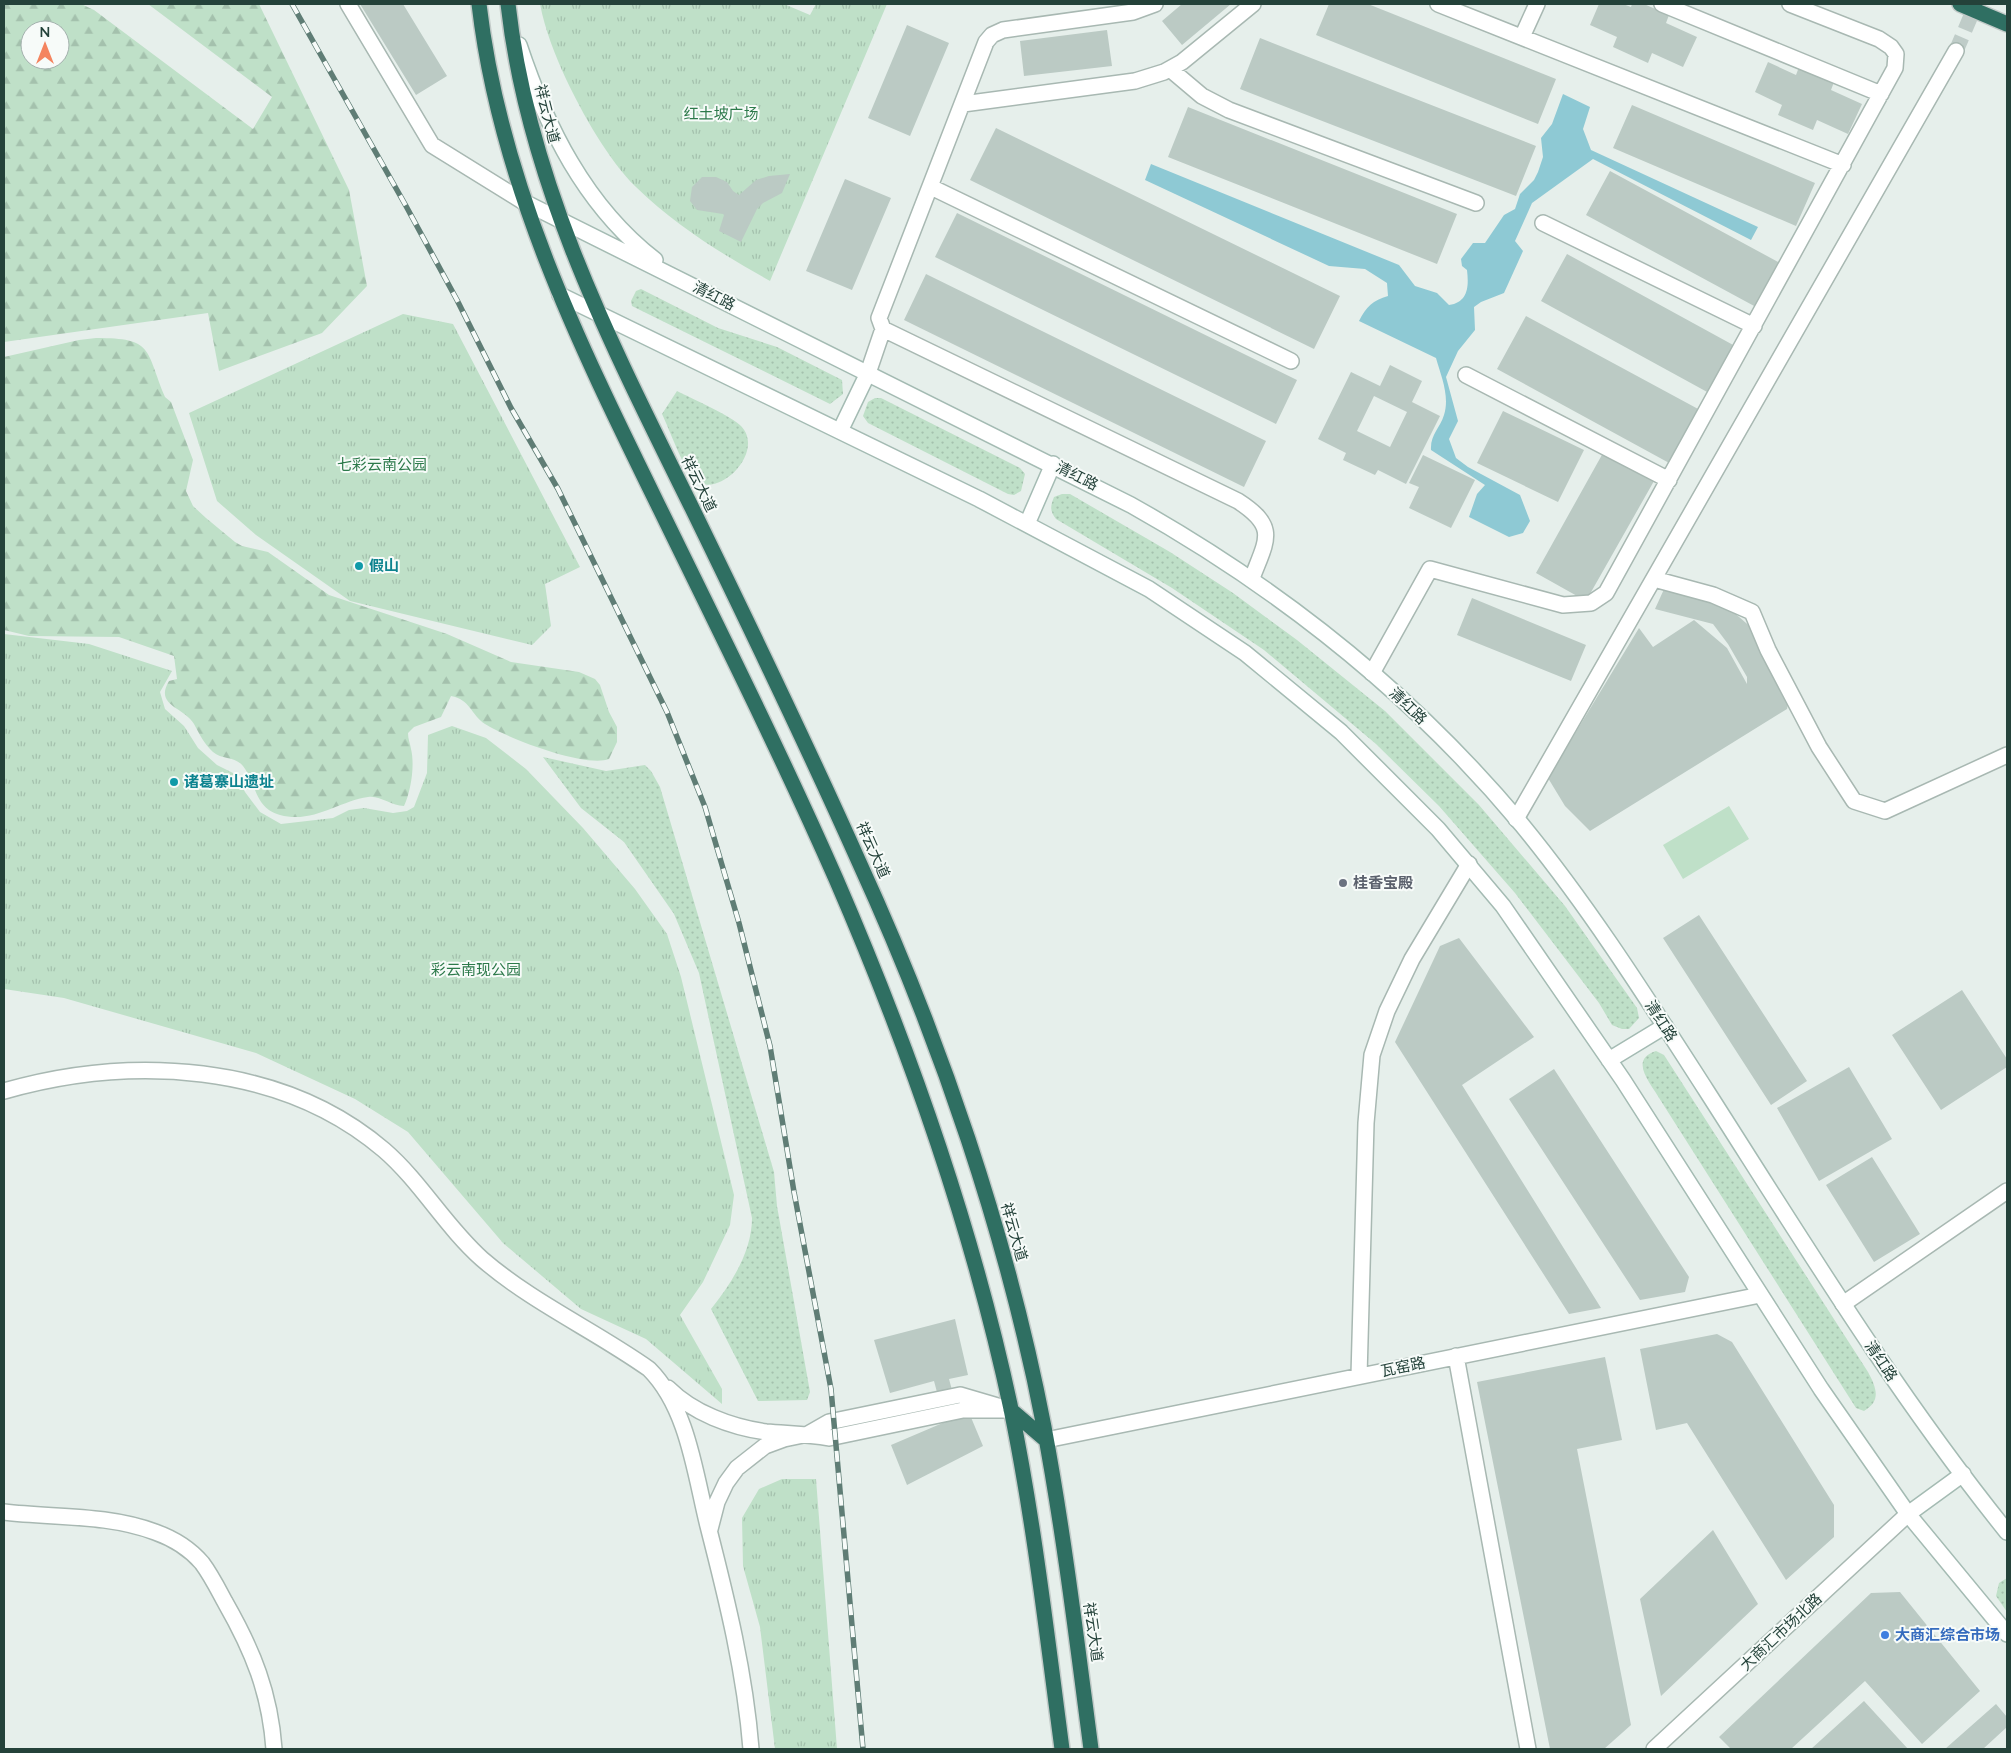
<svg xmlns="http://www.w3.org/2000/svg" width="2011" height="1753" font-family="Lato,'Noto Sans SC',sans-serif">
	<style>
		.grass { fill: url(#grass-dots) }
		.forest { fill: url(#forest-firs); fill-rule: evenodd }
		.park { fill: url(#park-tufts) }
		.pitch { fill: #bfe0c8 }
		.water { fill: #8ec9d4 }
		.building { fill: #bbcac4; fill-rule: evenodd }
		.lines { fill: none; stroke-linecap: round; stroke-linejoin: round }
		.street-tunnel { stroke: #bfccc8; stroke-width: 15; stroke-dasharray: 15 8; stroke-linecap: butt }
		.street-casing { stroke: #a8b8b2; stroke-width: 18 }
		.secondary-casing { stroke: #a4bbb3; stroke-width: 18 }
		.highway-casing { stroke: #c2cac8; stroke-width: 18 }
		.street { stroke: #fff; stroke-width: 15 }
		.secondary { stroke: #fff; stroke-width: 15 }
		.highway { stroke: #2f6f62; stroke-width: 15 }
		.rail-casing { stroke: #5f7d75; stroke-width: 5.5 }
		.rail { stroke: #f7fbf9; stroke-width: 4; stroke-dasharray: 11; stroke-linecap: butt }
		.culture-dot { fill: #0f9aa8; stroke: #f7fbf9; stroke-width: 2 }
		.worship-dot { fill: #6b7280; stroke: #f7fbf9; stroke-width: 2 }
		.shop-dot { fill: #3f7fe0; stroke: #f7fbf9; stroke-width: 2 }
		.labels { text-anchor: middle; stroke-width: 4; stroke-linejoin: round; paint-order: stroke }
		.street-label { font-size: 15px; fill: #24423a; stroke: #f7fbf9 }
		.park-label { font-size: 15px; fill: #2d7a4b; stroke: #f7fbf9 }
		.culture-label { font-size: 15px; font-weight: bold; fill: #0d838f; stroke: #f7fbf9; text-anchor: start }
		.worship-label { font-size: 15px; font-weight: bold; fill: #5b616d; stroke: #f7fbf9; text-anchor: start }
		.shop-label { font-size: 15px; font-weight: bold; fill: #366cbe; stroke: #f7fbf9; text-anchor: start }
	</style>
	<defs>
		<pattern id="grass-dots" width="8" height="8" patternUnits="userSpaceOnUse" patternTransform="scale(1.25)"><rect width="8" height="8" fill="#bfe0c8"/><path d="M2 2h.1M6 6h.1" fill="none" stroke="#a4c1ad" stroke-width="1.8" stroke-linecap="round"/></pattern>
		<pattern id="forest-firs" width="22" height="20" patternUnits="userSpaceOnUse" patternTransform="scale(1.25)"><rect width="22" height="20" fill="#bfe0c8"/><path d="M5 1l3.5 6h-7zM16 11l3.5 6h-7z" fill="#a4c1ad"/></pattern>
		<pattern id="park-tufts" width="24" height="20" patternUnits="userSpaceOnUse" patternTransform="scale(1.25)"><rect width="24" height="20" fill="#bfe0c8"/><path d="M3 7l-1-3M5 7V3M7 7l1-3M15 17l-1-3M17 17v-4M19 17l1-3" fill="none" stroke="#a4c1ad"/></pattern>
	</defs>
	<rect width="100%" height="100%" fill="#e6efeb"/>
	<path class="grass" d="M641 289 718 328 777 347 842 380 843 394 830 404 638 309 632 306 631 301 636 291Z
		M677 391C691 398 733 417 741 426 767 453 714 504 692 477 681 462 670 431 662 414Z
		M875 398H881L1020 468 1025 474 1021 491 1014 495 1008 494 868 423 863 416 868 402Z
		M1062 494H1070L1170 552 1233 593 1297 640 1385 711 1479 805 1565 906 1637 1008 1639 1018 1629 1029H1622L1612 1025 1599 1003 1515 893 1439 806 1376 744 1264 650 1172 588 1056 519C1050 511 1050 507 1054 497Z
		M543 757 606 771 645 765 651 771 660 787 774 1172 777 1206 810 1392 807 1400 758 1401 711 1309C731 1284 752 1252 752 1218L699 973 674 914 624 842 581 808Z
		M1656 1051 1664 1055 1868 1372C1876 1387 1882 1401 1864 1411L1856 1408 1661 1101C1651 1083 1628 1060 1656 1051Z
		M2007 1578V1612L1996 1596 1999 1583Z"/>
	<path class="forest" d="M4 4H81L94 10 253 129 272 97 148 4H259L349 190 367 286 322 333 219 371 208 313 4 342ZM30 30H60V60H30Z
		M96 338C154 338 145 349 165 397L171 402 193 460 186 491 193 506 206 518 235 542 242 546 268 552 329 595 447 634 511 662 579 672 595 679 600 685 609 712 617 727V742L609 759C585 768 507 738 485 724 471 715 470 699 451 696L441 717 414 727 408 733C408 739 410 743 411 749 415 765 411 791 404 806 391 806 380 795 368 797 339 801 313 824 280 815 254 808 257 784 243 766 235 756 222 760 213 752 204 744 199 733 194 724 184 707 154 706 169 681L177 679 174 656 119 637 29 636 4 630V357L79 340Z"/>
	<path class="park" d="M540 4H784L810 15 816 4H887L770 281C722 254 676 226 636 187 609 161 582 113 566 79 555 55 545 30 540 4Z
		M403 314 453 324 580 567 545 584 551 626 532 645 350 601 256 535 217 501 189 413Z
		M4 634 89 644 172 671 160 692 165 709 184 726 198 748 217 765 237 775 245 792 260 812 281 824 333 818 349 810 364 808 393 813 407 811 414 807 427 773 428 735 452 726 486 738 526 769 583 828 635 889 667 934 681 977 734 1195 730 1225 703 1282 680 1315 722 1389V1404L646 1339 581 1309 503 1243 408 1132 355 1099 256 1053 64 998 4 989Z
		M782 1479H816L837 1749H775L760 1627 743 1566 742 1518 759 1489Z"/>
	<path class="pitch" d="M1729 806 1749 839 1683 879 1663 845Z"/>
	<path class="water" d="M1563 94 1590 107 1583 129 1591 150 1758 227 1751 240 1593 159 1532 203 1515 241 1523 251 1504 293 1481 302 1474 307 1475 330 1458 351 1446 377 1458 421 1449 439 1456 458 1468 467 1520 495 1530 521 1523 533 1509 537 1469 517 1477 494 1485 485 1431 450C1430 435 1440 428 1444 415 1450 396 1441 376 1436 358L1359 321C1366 307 1373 300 1388 296L1387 283 1365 269 1329 266 1145 180 1151 164 1399 265 1415 286 1437 293 1449 305C1468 302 1469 287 1467 270L1462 266 1461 259 1473 243H1485L1504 215 1515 209 1520 194 1534 180 1538 172 1543 157 1541 138 1552 124Z"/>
	<path class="building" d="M360 4H403L447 76 416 95Z
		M1182 4H1231L1182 45 1162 21Z
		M1329 4H1368L1556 79 1538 124 1316 35Z
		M1599 4H1623L1631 7 1632 4H1644L1669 15 1666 23 1697 37 1683 67 1652 53 1648 63 1613 47 1617 37 1590 25Z
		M907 25 949 43 910 136 868 118Z
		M1107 30 1112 66 1024 76 1020 41Z
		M1260 38 1536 146 1516 196 1240 89Z
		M1768 62 1796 75 1799 67 1834 82 1831 90 1862 104 1848 134 1817 120 1813 130 1778 115 1782 105 1755 92Z
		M1632 105 1815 183 1796 226 1613 148Z
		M1188 107 1457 214 1437 264 1168 157Z
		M996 128 1340 296 1314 349 970 180Z
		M1610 171 1780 263 1756 307 1586 215Z
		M790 174 782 193 763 203 757 209 741 242 719 231 724 215 723 214 697 210 690 201 692 187 702 177H716L727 182 733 191 739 195 756 180 769 176Z
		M845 179 891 198 852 290 806 271Z
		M957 213 1297 380 1276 424 935 257Z
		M1567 254 1735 346 1709 393 1541 301Z
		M926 274 1266 441 1244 487 904 320Z
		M1526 316 1700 410 1671 464 1497 369Z
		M1390 365 1422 381 1412 402 1440 416 1406 484 1378 470 1375 475 1343 460 1346 453 1318 439 1351 372 1380 386ZM1374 396 1407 412 1390 447 1357 431Z
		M1503 411 1584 450 1558 502 1477 463Z
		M1603 453 1654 481 1586 601 1536 573Z
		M1423 455 1475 480 1451 528 1409 508 1419 487 1409 483Z
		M1665 587 1731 610 1753 629 1789 699 1787 709 1590 831 1565 806 1548 778 1639 628 1653 647 1694 620 1727 648 1747 684V677L1728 644 1713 624 1655 609Z
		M1472 598 1586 645 1571 681 1457 635Z
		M1699 915 1807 1081 1771 1105 1663 938Z
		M1459 938 1534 1037 1462 1085 1601 1308 1569 1314 1395 1042 1440 946Z
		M1962 990 2007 1059V1067L1941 1110 1892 1035Z
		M1849 1067 1892 1139 1819 1181 1777 1108Z
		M1554 1069 1689 1277 1685 1292 1640 1300 1509 1099Z
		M1872 1157 1920 1234 1874 1262 1826 1185Z
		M955 1319 968 1375 949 1379 959 1416 970 1415 983 1446 907 1485 891 1445 945 1422 934 1381 890 1393 874 1340Z
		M1717 1334 1732 1342 1834 1505V1537L1786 1580 1687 1423 1656 1430 1640 1349Z
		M1605 1357 1622 1440 1577 1449 1631 1725 1604 1749H1550L1477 1382Z
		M1713 1530 1758 1604 1661 1696 1640 1599Z
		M1900 1592 1980 1691 1922 1744 1865 1681 1791 1749H1731L1719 1737 1871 1593Z
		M1864 1701 1908 1749H1811Z
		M1996 1704 2007 1717V1727L1983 1749H1945Z"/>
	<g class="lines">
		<path class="street-tunnel" d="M1956 51 1976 4"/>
		<defs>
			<path id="street" d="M348 4 432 145 524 202
				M1438 4 1843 165
				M1662 4 1881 94
				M1522 37 1537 4
				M1170 69 1202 96 1229 110 1476 203
				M963 104 1135 81 1164 72 1182 62 1253 4
				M931 187 1291 361
				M1543 223 1754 326
				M883 329 1238 501C1278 527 1267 539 1252 578
				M868 373 883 329 879 318 986 42 992 35 1003 30 1133 12 1155 4
				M1466 375 1669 480
				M1654 579 1713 595 1752 612 1768 650 1819 747 1854 801 1885 811 2007 755
				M1372 673 1430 569 1563 605 1591 603 1606 593 1895 68 1896 54 1891 47 1879 39 1790 4
				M1516 819 1956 51
				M4 1091C130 1055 281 1062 384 1150 421 1182 445 1226 482 1259 533 1303 594 1330 649 1369 688 1408 695 1474 708 1526 727 1600 745 1673 751 1749
				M1843 1304 2007 1191
				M1456 1356 1528 1749
				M1359 1376 1366 1123 1372 1055 1387 1011 1412 959 1469 864
				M668 1388C693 1413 731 1427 766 1432 787 1434 808 1434 829 1438L963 1410H1011L960 1395 829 1422 808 1434 784 1439 765 1446 737 1468 726 1483 717 1502 710 1529
				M1046 1440 1760 1295
				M4 1512C54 1518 107 1514 155 1532 172 1538 190 1549 202 1563 211 1575 218 1589 225 1602 253 1651 270 1693 274 1749
				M1654 1749 1908 1514"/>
			<path id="secondary" d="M519 45C546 126 585 206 655 260
				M524 202 1131 505C1279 588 1413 694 1522 825 1590 908 1648 1000 1706 1090 1802 1240 1895 1393 2007 1532
				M560 295 979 499 1149 589 1245 653 1341 732 1438 829 1503 906 1623 1080 1821 1389 1908 1514 2007 1634
				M840 431 868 373
				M1027 524 1053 464
				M1609 1060 1665 1026
				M1908 1514 1963 1474"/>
			<path id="highway" d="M479 4C500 185 581 348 660 509 720 632 781 754 836 879 910 1050 972 1226 1011 1409 1034 1521 1047 1636 1062 1749
				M508 4C528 184 613 348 692 508 749 625 806 743 859 862 940 1039 1007 1235 1044 1427 1064 1534 1077 1642 1091 1749
				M1960 4 2007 24
				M1011 1410 1046 1440"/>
		</defs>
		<use href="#street" class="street-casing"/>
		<use href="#secondary" class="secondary-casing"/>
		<use href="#highway" class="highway-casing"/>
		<use href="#street" class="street"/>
		<use href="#secondary" class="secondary"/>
		<use href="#highway" class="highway"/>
		<defs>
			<path id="rail" d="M292 4 406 206 457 300 511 408 558 489 667 712 705 807 739 923 770 1046 794 1192 831 1389 863 1749"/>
		</defs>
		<use href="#rail" class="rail-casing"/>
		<use href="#rail" class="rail"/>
	</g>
	<g class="culture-dot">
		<circle cx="359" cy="566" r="5"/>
		<circle cx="174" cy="782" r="5"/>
	</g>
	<circle class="worship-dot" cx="1343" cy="883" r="5"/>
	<circle class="shop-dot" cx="1885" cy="1635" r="5"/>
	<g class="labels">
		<g class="street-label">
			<text transform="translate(547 114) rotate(76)" y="5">祥云大道</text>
			<text transform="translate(714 296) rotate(27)" y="5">清红路</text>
			<text transform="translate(1077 476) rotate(27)" y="5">清红路</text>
			<text transform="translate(699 484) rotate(64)" y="5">祥云大道</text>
			<text transform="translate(1408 706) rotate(44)" y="5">清红路</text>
			<text transform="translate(873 850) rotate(66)" y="5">祥云大道</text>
			<text transform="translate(1661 1021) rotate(57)" y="5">清红路</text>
			<text transform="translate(1014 1232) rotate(74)" y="5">祥云大道</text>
			<text transform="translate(1881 1361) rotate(56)" y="5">清红路</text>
			<text transform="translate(1403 1367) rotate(-12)" y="5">瓦窑路</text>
			<text transform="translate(1093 1632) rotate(82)" y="5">祥云大道</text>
			<text transform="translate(1781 1632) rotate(-43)" y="5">大商汇市场北路</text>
		</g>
		<g class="park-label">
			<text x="721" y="119">红土坡广场</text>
			<text x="382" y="470">七彩云南公园</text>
			<text x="476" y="975">彩云南现公园</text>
		</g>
		<g class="culture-label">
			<text x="369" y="571">假山</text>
			<text x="184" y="787">诸葛寨山遗址</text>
		</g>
		<g class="worship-label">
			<text x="1353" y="888">桂香宝殿</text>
		</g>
		<g class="shop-label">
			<text x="1895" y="1640">大商汇综合市场</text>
		</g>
	</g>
	<rect width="2011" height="1753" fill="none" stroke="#24423a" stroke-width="10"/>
	<g transform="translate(45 45)"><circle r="24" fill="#f7fbf9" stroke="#a3b1ad"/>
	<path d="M0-4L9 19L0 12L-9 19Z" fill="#f4845f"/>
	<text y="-8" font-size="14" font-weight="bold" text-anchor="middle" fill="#24423a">N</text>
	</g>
</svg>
